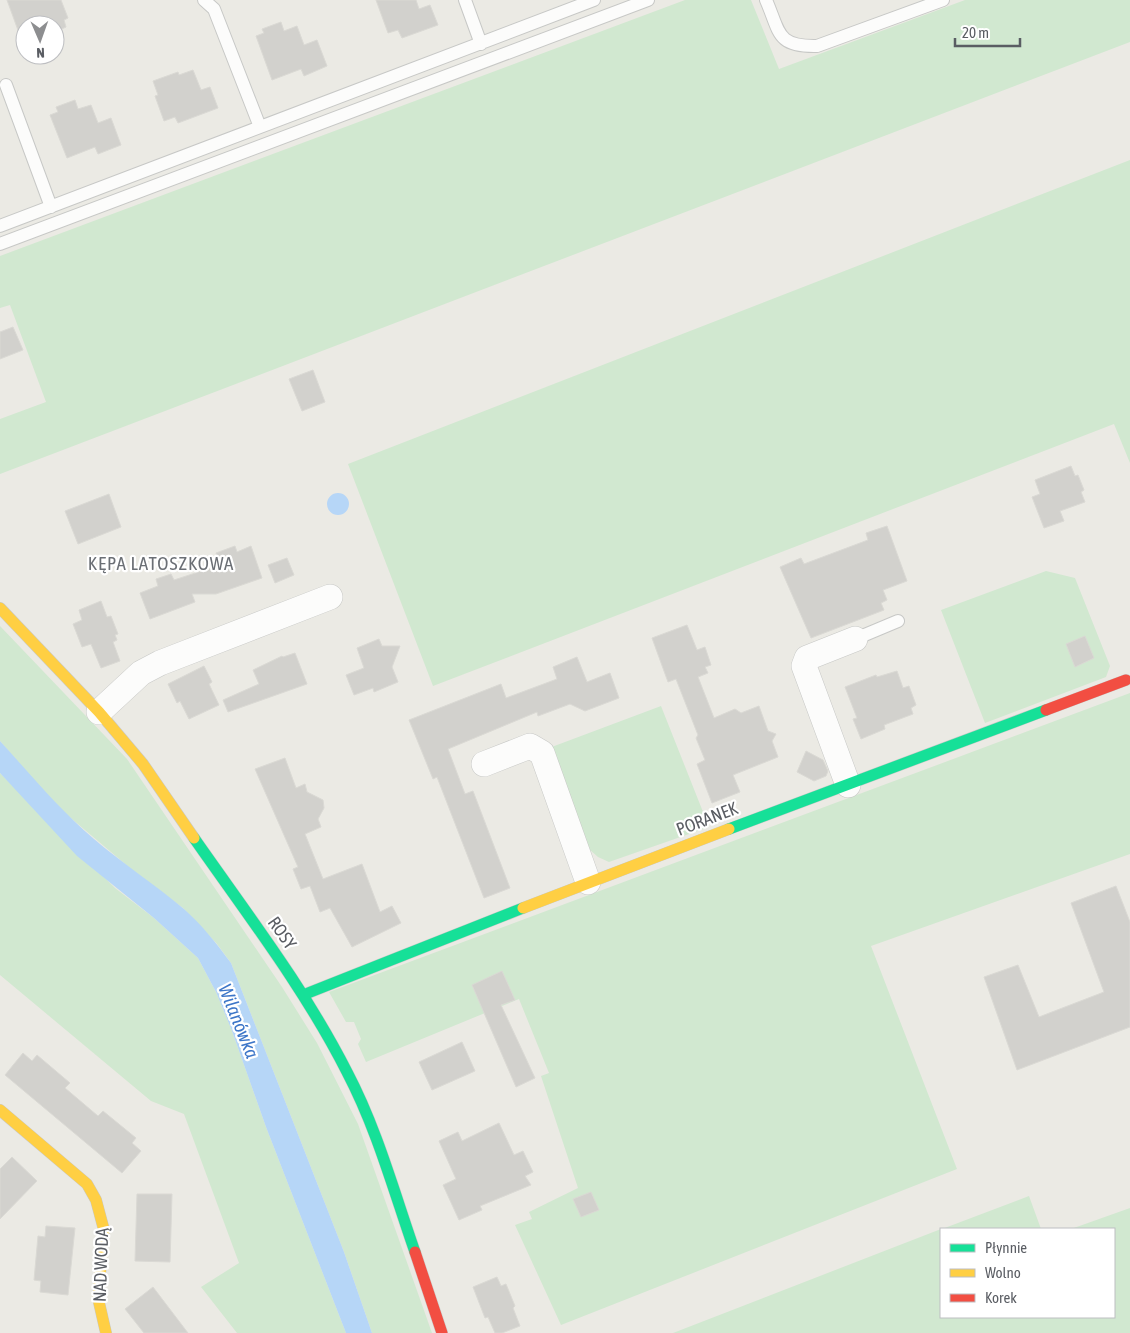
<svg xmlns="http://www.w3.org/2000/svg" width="1130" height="1333" font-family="'Asap Condensed',sans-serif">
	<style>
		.green { fill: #d1e8d0 }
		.water { fill: #b6d6f7 }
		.building { fill: #d2d1cd; stroke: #dad9d4 }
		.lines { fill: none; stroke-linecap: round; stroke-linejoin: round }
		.lane-casing { stroke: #c7c8c6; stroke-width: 14 }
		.street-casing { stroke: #c7c8c6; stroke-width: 26 }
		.fast-casing { stroke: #c8c9c8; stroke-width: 12 }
		.slow-casing { stroke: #c8c9c8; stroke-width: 12 }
		.jam-casing { stroke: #c8c9c8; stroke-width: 12 }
		.lane { stroke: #fcfcfb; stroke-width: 12 }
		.street { stroke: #fcfcfb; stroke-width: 25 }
		.fast { stroke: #16e098; stroke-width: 11 }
		.slow { stroke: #ffcf43; stroke-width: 11 }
		.jam { stroke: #f24e42; stroke-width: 11 }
		.labels { text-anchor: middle; stroke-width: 4.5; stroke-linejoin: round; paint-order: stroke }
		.street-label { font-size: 18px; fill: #5a5d63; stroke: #fff }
		.neighbourhood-label { font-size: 19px; letter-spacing: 1px; fill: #6b6f75; stroke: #fff }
		.water-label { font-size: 19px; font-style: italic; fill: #3d76c8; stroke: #fff }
	</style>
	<rect width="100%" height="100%" fill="#ebeae4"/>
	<path class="green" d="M685 0H751L779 69 965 0H1130V42L0 474V419L46 402 10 305 0 308V256Z
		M1130 160V463L1114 424 433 686 348 464Z
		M1046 571 1075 578 1110 666 1106 677 985 723 941 610Z
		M0 626 127 759 282 987 317 1043 358 1124 432 1333H372L344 1252 231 963 217 944 183 908 137 874 66 814 37 784 0 741Z
		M1130 693V854L871 946 957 1169 561 1325 515 1225 532 1219 529 1212 578 1188 541 1076 549 1073 519 999 366 1062 358 1044 361 1039 354 1022H346L329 992Z
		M661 706 709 827 609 862 598 857 581 842 549 748Z
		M0 773 115 888 154 918 198 958 216 992 232 1031 266 1127 346 1333H237L201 1287 239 1263 184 1114 151 1101 0 975Z
		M1029 1196 1041 1229H942Z
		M1130 1208V1333H673L941 1229V1317H1114V1229H1071Z"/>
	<path class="water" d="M327 504a11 11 0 1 1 22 0a11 11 0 1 1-22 0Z
		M0 741C31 775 59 809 94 839 123 864 156 885 184 909 202 925 217 944 231 963L344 1252 372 1333H346L266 1127 232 1031 216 992 198 958 154 918 77 856 0 773Z"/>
	<path class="building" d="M7 0H61L68 18 64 20 66 27 55 32V25H25L23 44Z
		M376 0H416L419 9 430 5 438 25 402 38 398 30 388 33Z
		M281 22 284 31 297 26 304 45 317 40 327 66 304 76 301 69 272 80 256 36 264 33 262 29Z
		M193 70 201 90 210 87 218 108 178 123 175 117 164 121 155 96 158 95 153 81 178 72 179 75Z
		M75 100 78 109 91 105 98 123 111 118 121 145 98 154 95 147 67 158 50 115 58 112 56 107Z
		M13 327 23 350 0 359V332Z
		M313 370 325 402 302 411 289 379Z
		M1071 466 1075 476 1078 475 1084 490 1081 492 1085 502 1060 511 1064 521 1044 528 1032 497 1040 494 1035 480Z
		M109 494 121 527 78 544 65 511Z
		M887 526 907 581 883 590 887 600 881 603 884 610 811 638 780 567 801 558 804 564 868 540 866 533Z
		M235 546 237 552 251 546 262 578 216 594H192L195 602 150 619 140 593 158 586 156 579 171 574 174 580 220 565 216 553Z
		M287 558 294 575 275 583 268 565Z
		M101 601 107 617 111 616 118 634 115 635 117 640 113 642 120 661 101 668 91 644 82 647 73 624 82 620 79 610Z
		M687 625 697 650 705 647 711 665 705 667 708 673 698 677 714 718 735 709 741 713 759 706 768 731 776 734 772 741 778 757 733 775 740 792 712 803 697 764 705 760 696 738 698 735 676 679 668 682 652 638Z
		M1085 636 1094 658 1075 667 1066 644Z
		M379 639 382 646H400L392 667 398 682 374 692 373 688 354 695 346 675 364 668 357 648Z
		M295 653 307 684 228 712 223 700 259 684 253 670 282 656 283 657Z
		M577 657 587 682 610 673 619 698 585 711 570 704 538 716 537 712 448 749 465 794 473 791 510 888 484 898 437 777 433 779 409 720 501 684 506 698 557 679 553 667Z
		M204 666 212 682 209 684 219 705 189 719 180 701 177 703 168 684Z
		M897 671 903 688 909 686 916 705 911 708 913 714 884 725 885 729 861 739 853 719 857 718 845 687 876 675 877 677Z
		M806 751 823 760 828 771 826 776 814 781 797 772Z
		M285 758 296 788 305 784 307 792 323 800 324 808 318 819 321 827 305 834 323 879 362 864 380 912 392 906 401 923 352 947 330 908 320 912 310 886 301 889 293 869 298 867 255 769Z
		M1116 886 1130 922V1027L1017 1070 984 977 1018 965 1039 1017 1104 992 1071 903Z
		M502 971 515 1000 501 1005 535 1078 516 1087 472 985Z
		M462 1042 475 1071 432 1090 419 1062Z
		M23 1053 32 1061 37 1055 70 1083 65 1088 98 1116 103 1111 136 1138 132 1143 141 1151 122 1173 5 1075Z
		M499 1123 514 1155 523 1151 533 1172 525 1176 531 1185 480 1206 482 1210 459 1220 443 1185 456 1179 439 1141 458 1132 462 1141Z
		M12 1157 37 1181 0 1219V1169Z
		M591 1192 599 1210 581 1217 573 1199Z
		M137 1194H172L170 1262 135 1261Z
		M46 1226 75 1228 68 1295 40 1292 41 1281 34 1280 38 1236 45 1237Z
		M497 1277 501 1286 506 1284 515 1306 513 1308 520 1326 502 1333H495L488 1317 485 1318 473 1287Z
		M153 1287 188 1333H144L125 1309Z"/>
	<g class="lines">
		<defs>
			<path id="lane" d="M204 0 214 9 260 127
				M465 0 481 44
				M766 0C780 32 776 47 817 46L943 0
				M6 85 51 207
				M0 226 594 0
				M0 244 648 0
				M855 639 898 621"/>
			<path id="street" d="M99 712 141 673 160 663 330 597
				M484 764 530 746 542 753 588 882
				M848 785 804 666 807 658 855 639"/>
			<path id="fast" d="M729 829 1046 710
				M194 838C247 914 305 989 347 1072 377 1129 394 1192 415 1252
				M303 995 523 908"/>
			<path id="slow" d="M0 608 99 712 143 764 194 838
				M523 908 729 829
				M0 1110 87 1184 96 1200 104 1230 98 1298 106 1333"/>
			<path id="jam" d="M1046 710 1126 680
				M415 1252 442 1333"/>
		</defs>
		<use href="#lane" class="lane-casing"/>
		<use href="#street" class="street-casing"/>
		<use href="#fast" class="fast-casing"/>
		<use href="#slow" class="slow-casing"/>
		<use href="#jam" class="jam-casing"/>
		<use href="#lane" class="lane"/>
		<use href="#street" class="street"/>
		<use href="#fast" class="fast"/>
		<use href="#slow" class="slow"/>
		<use href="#jam" class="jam"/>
	</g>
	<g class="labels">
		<g class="street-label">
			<text transform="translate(707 819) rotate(-21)" y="6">PORANEK</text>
			<text transform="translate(282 933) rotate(55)" y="6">ROSY</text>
			<text transform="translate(101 1265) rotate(-88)" y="6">NAD WODĄ</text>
		</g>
		<g class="neighbourhood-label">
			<text x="161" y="570">KĘPA LATOSZKOWA</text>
		</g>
		<g class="water-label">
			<text transform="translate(239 1021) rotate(68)" y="7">Wilanówka</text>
		</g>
	</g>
	<rect x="940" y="1228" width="175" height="90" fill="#ffffff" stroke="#bdbec1"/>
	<rect x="950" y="1244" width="25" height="8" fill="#16e098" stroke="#bdbec1"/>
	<text x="985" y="1253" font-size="15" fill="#5a5d63">Płynnie</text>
	<rect x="950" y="1269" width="25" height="8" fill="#ffcf43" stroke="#bdbec1"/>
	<text x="985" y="1278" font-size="15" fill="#5a5d63">Wolno</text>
	<rect x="950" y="1294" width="25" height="8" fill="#f24e42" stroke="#bdbec1"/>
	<text x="985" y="1303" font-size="15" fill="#5a5d63">Korek</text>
	<g transform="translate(40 40) rotate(178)"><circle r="24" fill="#ffffff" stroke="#bdbec1"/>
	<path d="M0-4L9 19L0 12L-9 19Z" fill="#8d8e90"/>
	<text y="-8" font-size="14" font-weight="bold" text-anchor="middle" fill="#5a5d63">N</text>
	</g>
	<path d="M955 38v8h65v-8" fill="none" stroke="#5a5d63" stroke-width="2.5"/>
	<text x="962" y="38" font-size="15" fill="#5a5d63" stroke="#ffffff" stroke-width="4" paint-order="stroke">20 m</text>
</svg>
